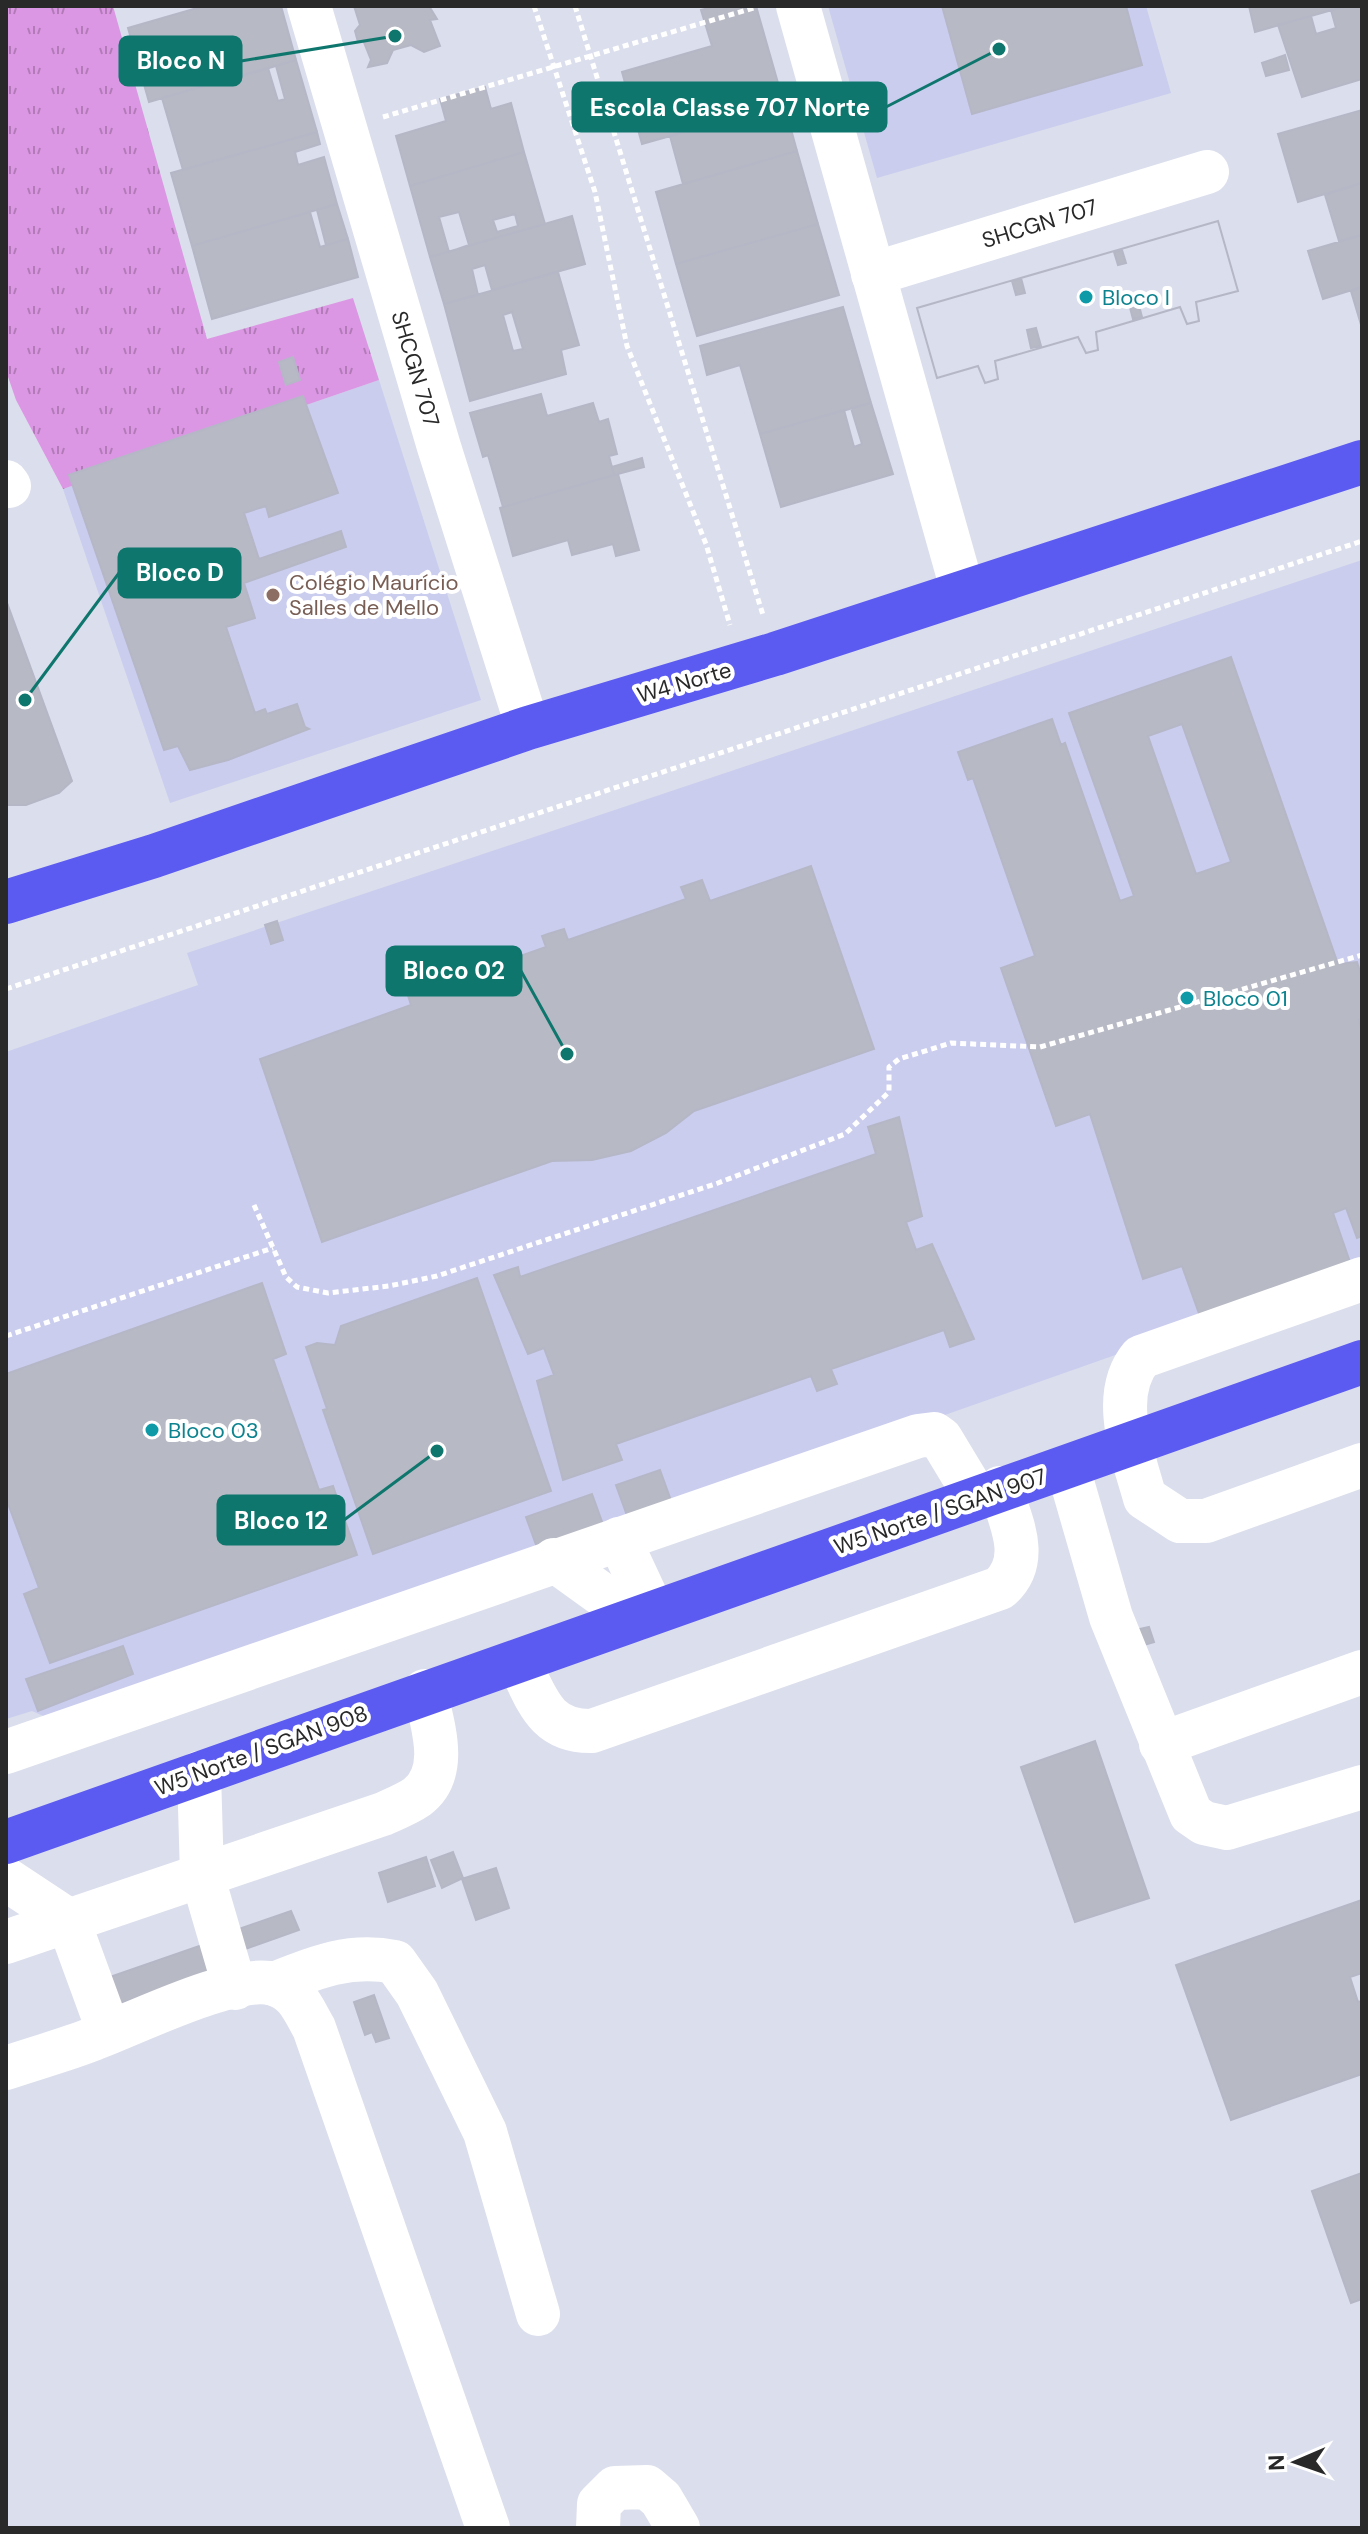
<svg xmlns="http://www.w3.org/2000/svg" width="1368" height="2534" font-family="'DM Sans',sans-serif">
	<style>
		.education { fill: #cacdee }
		.park { fill: url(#park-tufts) }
		.building { fill: #b7b9c4; stroke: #b5b7c7; stroke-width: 2; fill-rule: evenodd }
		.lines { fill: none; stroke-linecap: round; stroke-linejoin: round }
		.path { stroke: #fff; stroke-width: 5; stroke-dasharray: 6 4; stroke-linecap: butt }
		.minor { stroke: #fff; stroke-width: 44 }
		.major { stroke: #5b5af1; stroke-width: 44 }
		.culture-dot { fill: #0f9aa8; stroke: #fff; stroke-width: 3 }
		.education-dot { fill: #8d6e63; stroke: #fff; stroke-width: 3 }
		.labels { text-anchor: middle; stroke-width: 8; stroke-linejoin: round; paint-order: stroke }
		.street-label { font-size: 22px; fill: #292929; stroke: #fff }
		.culture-label { font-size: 22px; fill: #0d838f; stroke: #fff; text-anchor: start }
		.education-label { font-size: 22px; fill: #785e54; stroke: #fff; text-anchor: start }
		.leader { fill: none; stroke: #0f766e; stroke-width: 3 }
		.callout-dot { fill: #0f766e; stroke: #fff; stroke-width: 3 }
		.callout { fill: #0f766e; stroke: #0f766e; stroke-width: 3 }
		.callout-label { font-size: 24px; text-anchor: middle; font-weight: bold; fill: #fff }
	</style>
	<defs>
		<pattern id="park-tufts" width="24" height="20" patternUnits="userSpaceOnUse" patternTransform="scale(2)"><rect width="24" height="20" fill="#db97e3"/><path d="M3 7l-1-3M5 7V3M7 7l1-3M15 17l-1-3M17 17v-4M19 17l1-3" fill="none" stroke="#b27bb8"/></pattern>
	</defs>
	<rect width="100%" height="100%" fill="#dbdeec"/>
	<path class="education" d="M828 6H1146L1171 93 877 178Z
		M379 380 481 700 170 803 63 489Z
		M1362 560V1268L482 1578 48 1718 32 1711 6 1719V1052L198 985 187 953Z"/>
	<path class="park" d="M6 6H113L207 339 353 298 379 380 63 489 16 400 6 371Z"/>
	<path class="building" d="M204 6H281L296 60 235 78 229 60 209 65 214 83 149 102 128 28Z
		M354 6H429L437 19 430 20 440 46 424 52 411 45 393 50 387 63 368 67 371 60 363 40 358 42 355 31 360 25Z
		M716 6H756L784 104 642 144 622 72 712 46 701 10Z
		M942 6H1126L1142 65 972 114Z
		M1249 6H1346L1255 32Z
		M1346 6H1362V79L1302 97 1278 25 1311 16 1316 34 1336 28 1331 10Z
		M1285 55 1289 70 1266 76 1262 63Z
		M296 60 317 132 183 170 162 98 268 68 278 101 285 99 276 66Z
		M485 87 491 109 511 103 524 152 410 186 396 136 446 121 440 99Z
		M784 104 797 151 683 184 670 136Z
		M1362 110V183L1298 202 1278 134Z
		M317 132 320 144 295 152 298 165 324 157 337 204 192 246 171 173Z
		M797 151 818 224 676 264 656 192Z
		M524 152 545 224 430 257 410 186ZM459 212 469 245 449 252 439 217ZM515 214 518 226 497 232 493 220Z
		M1362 183V235L1339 241 1325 195Z
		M337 204 348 239 326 245 317 210Z
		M310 212 320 247 348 239 358 277 212 319 192 246Z
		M572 216 585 264 492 290 485 265 472 269 478 295 444 304 430 257Z
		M1218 221 1238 291 1196 302 1199 321 1187 324 1180 307 1096 332 1098 350 1086 353 1078 337 995 361 998 379 985 383 978 366 937 378 917 308ZM1122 250 1126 263 1118 265 1114 252ZM1021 278 1025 293 1016 295 1012 281ZM1137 298 1142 317 1133 319 1128 300ZM1036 328 1041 346 1031 348 1027 330Z
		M1218 221 1238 291 1196 302 1199 321 1187 324 1180 307 1096 332 1098 350 1086 353 1078 337 995 361 998 379 985 383 978 366 937 378 917 308Z
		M818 224 839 295 697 336 676 264Z
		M1362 235V287L1323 299 1308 251Z
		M558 272 579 345 561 350 566 374 470 401 444 304ZM512 312 523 349 513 351 503 315Z
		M1362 287V328L1351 291Z
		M843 307 871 403 760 434 740 365 707 375 700 346Z
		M293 357 300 380 286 385 279 362Z
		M541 394 547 416 593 403 599 422 608 419 617 454 609 456 614 475 503 507 488 455 483 457 470 413Z
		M303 396 338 493 269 517 266 506 244 513 259 559 341 531 346 547 244 583 255 618 226 627 255 713 265 709 267 714 297 704 305 727 309 729 228 760 190 770 178 746 164 750 69 475Z
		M871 403 893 474 781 507 760 434 844 410 854 447 862 444 851 408Z
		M642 458 644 467 614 475 612 467Z
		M618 474 639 550 616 556 613 544 572 555 568 540 513 556 500 508Z
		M6 600 72 781 59 793 26 805H7L6 801Z
		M1231 657 1338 964 1357 962 1362 978V1019L1359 1020 1362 1030V1236L1357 1238 1346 1208 1333 1213 1351 1265 1201 1319 1182 1266 1143 1279 1090 1114 1056 1126 1001 968 1035 956 973 778 968 780 958 752 1052 719 1061 745 1065 743 1120 901 1134 896 1069 713ZM1182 724 1231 862 1196 874 1148 736Z
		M811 866 874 1049 694 1111 666 1133 631 1151 592 1160 552 1161 322 1242 260 1059 411 1005 404 983 425 976 429 988 546 947 542 936 548 934 564 929 568 940 686 899 681 887 702 880 710 901Z
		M277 921 283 940 271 944 265 925Z
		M899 1117 922 1216 906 1222 916 1250 932 1244 974 1339 950 1347 944 1330 831 1369 837 1384 817 1391 811 1376 616 1444 622 1460 563 1480 537 1381 554 1375 544 1348 528 1354 494 1275 518 1267 520 1277 876 1154 868 1127Z
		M477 1278 551 1491 373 1554 323 1410 327 1409 306 1347 317 1343 335 1345 341 1326Z
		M262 1283 286 1354 273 1359 319 1490 333 1486 357 1555 50 1663 24 1594 39 1588 6 1498V1374Z
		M660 1470 673 1506 629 1521 616 1485Z
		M592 1494 605 1530 539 1553 526 1517Z
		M1149 1627 1154 1642 1137 1647 1131 1631Z
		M123 1646 133 1674 38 1711 26 1679Z
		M1095 1741 1149 1898 1075 1922 1021 1767Z
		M453 1852 463 1878 442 1888 431 1860Z
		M426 1857 435 1886 388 1902 379 1873Z
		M496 1868 509 1908 476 1920 462 1879Z
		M1362 1900V1973L1350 1977 1358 2002 1362 2001V2074L1231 2120 1176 1965Z
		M291 1911 299 1930 237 1952 230 1932Z
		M205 1944 214 1971 108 2008 98 1981Z
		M374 1995 389 2038 376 2042 372 2032 365 2035 354 2002Z
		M1362 2173V2299L1351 2303 1312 2191Z"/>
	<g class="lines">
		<path class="path" d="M534 6 595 192 627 346 706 544 730 625
			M575 6 763 615
			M383 117 757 7
			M6 989 1362 541
			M254 1205 286 1277 297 1287 328 1293 389 1286 437 1276 718 1183 845 1134 889 1092V1067L899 1059 951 1043 1040 1047 1362 955
			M6 1336 273 1248"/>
		<g class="minor">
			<path id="s1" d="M309 6 439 447 528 728"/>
			<path d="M798 6 963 592"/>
			<path id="s2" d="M873 274 1207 172"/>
			<path d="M6 482 9 486"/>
			<path d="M1362 1279 1141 1357C1109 1395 1133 1455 1145 1498L1180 1521H1206L1362 1465"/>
			<path d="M1068 1468 1111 1617 1191 1814 1204 1823 1227 1828 1362 1787"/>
			<path d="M619 1539 653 1612"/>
			<path d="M554 1560 636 1619"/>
			<path d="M518 1661C537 1698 544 1732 592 1731L1000 1588C1031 1560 1011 1522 1000 1488"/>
			<path d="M1161 1744 1362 1672"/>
			<path d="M6 1752 918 1436 934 1434 941 1439 976 1497"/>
			<path d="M199 1773 202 1875 235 1988"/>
			<path d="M6 1879 68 1920 109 2032"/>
			<path d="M6 1942 383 1814C394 1809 407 1804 417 1797 450 1772 432 1724 425 1691"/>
			<path d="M274 1984C316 1967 350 1953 395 1962L417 1993 485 2132 538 2314"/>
			<path d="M6 2068C35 2058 65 2050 93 2039 134 2024 235 1973 274 1984 297 1991 303 2009 314 2028L488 2528"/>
			<path d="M598 2528 599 2504 615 2488 647 2487 661 2499 678 2528"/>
		</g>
		<path class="major" d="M6 902 154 856 528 728 775 654 1362 462
			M6 1842 1362 1362"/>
	</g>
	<g class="culture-dot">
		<circle cx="1086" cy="297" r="8"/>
		<circle cx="1187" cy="998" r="8"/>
		<circle cx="152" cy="1430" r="8"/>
	</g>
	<circle class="education-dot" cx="273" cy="595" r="8"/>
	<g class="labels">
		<g class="street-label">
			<text dy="8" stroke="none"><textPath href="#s2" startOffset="174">SHCGN 707</textPath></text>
			<text dy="8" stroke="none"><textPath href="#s1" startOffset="378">SHCGN 707</textPath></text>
			<text transform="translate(684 682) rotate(-16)" y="8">W4 Norte</text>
			<text transform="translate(940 1511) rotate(-19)" y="8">W5 Norte / SGAN 907</text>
			<text transform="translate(261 1750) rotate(-20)" y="8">W5 Norte / SGAN 908</text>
		</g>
		<g class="culture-label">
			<text x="1102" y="305">Bloco I</text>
			<text x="1203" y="1006">Bloco 01</text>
			<text x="168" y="1438">Bloco 03</text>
		</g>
		<g class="education-label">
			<text x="289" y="590">Colégio Maurício<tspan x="289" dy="25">Salles de Mello</tspan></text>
		</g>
	</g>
	<path class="leader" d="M395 36L241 61M999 49L886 107M25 700L119 573M567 1054L521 971M437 1451L344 1520"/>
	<g class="callout-dot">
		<circle cx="395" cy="36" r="8"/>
		<circle cx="999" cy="49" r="8"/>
		<circle cx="25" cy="700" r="8"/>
		<circle cx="567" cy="1054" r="8"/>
		<circle cx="437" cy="1451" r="8"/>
	</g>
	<g class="callout">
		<rect x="120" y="37" width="121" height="48" rx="8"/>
		<rect x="573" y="83" width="313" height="48" rx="8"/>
		<rect x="119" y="549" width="121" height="48" rx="8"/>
		<rect x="387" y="947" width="134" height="48" rx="8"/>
		<rect x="218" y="1496" width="126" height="48" rx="8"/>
	</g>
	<g class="callout-label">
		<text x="181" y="69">Bloco N</text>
		<text x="730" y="116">Escola Classe 707 Norte</text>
		<text x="180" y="581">Bloco D</text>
		<text x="454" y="979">Bloco 02</text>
		<text x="281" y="1529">Bloco 12</text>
	</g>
	<rect width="1368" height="2534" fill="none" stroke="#292929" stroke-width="16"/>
	<g transform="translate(1296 2462) rotate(268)" stroke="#ffffff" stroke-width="6" paint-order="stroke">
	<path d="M0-6L14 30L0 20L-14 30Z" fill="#292929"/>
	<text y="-12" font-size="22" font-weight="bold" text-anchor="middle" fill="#292929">N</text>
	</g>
</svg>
